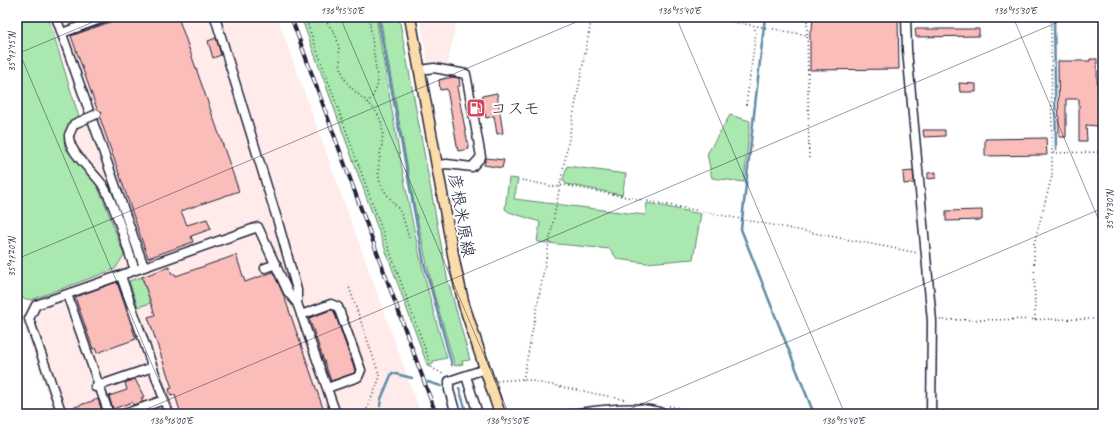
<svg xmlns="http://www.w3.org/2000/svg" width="1120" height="431" font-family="Caveat,'Klee One',sans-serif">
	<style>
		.built { fill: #feebea }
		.green { fill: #a9e8af; stroke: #668575 }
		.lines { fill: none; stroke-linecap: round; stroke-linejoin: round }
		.stream { stroke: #618ba6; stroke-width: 2.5 }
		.building { fill: #fabdba; stroke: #22223b }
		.minor-casing { stroke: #22223b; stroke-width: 11 }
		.major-casing { stroke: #22223b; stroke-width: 13 }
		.path { stroke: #22223b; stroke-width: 1.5; stroke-dasharray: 1 3; stroke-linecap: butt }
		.minor { stroke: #fff; stroke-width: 8 }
		.major { stroke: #fbddab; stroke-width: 10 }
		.rail-casing { stroke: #22223b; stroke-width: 4 }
		.rail { stroke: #fff; stroke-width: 2.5; stroke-dasharray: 8; stroke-linecap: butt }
		.minor-bridge-casing { stroke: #22223b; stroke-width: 11; stroke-linecap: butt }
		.minor-bridge { stroke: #fff; stroke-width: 8 }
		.ticks { fill: none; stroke: #22223b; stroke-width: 1; stroke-opacity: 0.45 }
		.labels { text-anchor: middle; stroke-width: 4; stroke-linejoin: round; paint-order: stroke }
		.poi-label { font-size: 17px; fill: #22223b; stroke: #fff; text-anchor: start }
		.street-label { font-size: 17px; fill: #22223b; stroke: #fff }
		.neatline { fill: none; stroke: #22223b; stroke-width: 1.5 }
		.ticks-label { font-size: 10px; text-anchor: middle; fill: #22223b }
	</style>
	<rect width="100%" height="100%" fill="#fff"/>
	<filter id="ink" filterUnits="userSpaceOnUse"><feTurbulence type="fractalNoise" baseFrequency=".025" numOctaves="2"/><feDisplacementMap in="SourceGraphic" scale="8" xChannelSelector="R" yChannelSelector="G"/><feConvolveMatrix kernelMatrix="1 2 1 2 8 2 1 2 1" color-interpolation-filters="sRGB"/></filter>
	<g filter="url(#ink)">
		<path class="built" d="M48 17H277L421 414H55L21 319 31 300 115 269 124 254 104 201 94 179 65 148 64 139 69 124 83 114Z
			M420 17H457L447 67 428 65Z"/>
		<path class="green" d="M17 17H48L79 117C66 123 63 134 65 148L94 179 104 201 124 255 115 269 31 300 17 297Z
			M301 17H376C396 131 412 247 447 358L433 361 434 363 428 367Z
			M380 17H399L447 277 470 360 462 361 463 364 455 366 432 287 415 208Z
			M730 115 750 121 744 182 712 178 707 154Z
			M567 166 626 174 622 195 566 184 563 180Z
			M509 178 518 179 514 199 645 215 647 203 701 214 693 259 646 263 617 259 610 249 537 242 540 222 509 212 505 209Z
			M142 277 151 303 138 307 129 281Z"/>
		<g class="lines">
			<path class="stream" d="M378 17 424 263 452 365
				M765 17 741 229 814 414
				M1054 17 1056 150
				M428 382 441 386
				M459 388 467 414
				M380 406 381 399 392 373 412 378"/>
		</g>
		<path class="building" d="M124 17H178L239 191 181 211 187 225 207 219 211 229 191 236 193 242 148 258 100 118 102 112 97 109 71 36Z
			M813 17H898L899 69 810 70V30H812Z
			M915 29H979V36L916 37Z
			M216 38 221 55 213 58 208 41Z
			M1090 59H1097L1098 126 1086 125 1087 141H1079V99H1066V137H1059L1058 61H1090Z
			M453 77 459 78 460 86 457 87 469 149 458 151 447 89 440 90 439 80Z
			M959 83 976 84V92H960Z
			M497 93 503 133 497 134 494 116 486 118 482 96Z
			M923 130H945V136L924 137Z
			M1046 138 1047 155 985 156V139Z
			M486 158 504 160 502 168 484 165Z
			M913 171 914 183 904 184 903 172Z
			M936 172V178L928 179V173Z
			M982 210V220L946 221V211Z
			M236 255 245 282 273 272 284 296 325 414H181L175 395 171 396 169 389 172 388 148 317 155 315 142 277 169 267 172 274H175L176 276Z
			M117 282 136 339 97 353 95 348 93 349 75 297Z
			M331 310 334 311 355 371 354 373 331 381 309 318Z
			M135 379 144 397 141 398 143 402 133 405 132 402 113 409 109 396 127 390 125 383Z
			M98 399 103 414H67L66 410Z"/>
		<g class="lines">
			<defs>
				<path id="minor" d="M56 17 144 267
					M215 17 278 222 297 290V303L336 414
					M906 17 907 50 932 321 931 414
					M62 33 106 17
					M420 70 434 68 466 74 481 157 472 167 447 164 437 165
					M69 135C68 153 94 171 104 187 118 212 125 243 135 270
					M265 268 276 264
					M121 276 169 414
					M67 294 109 414
					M301 315 331 304 338 307 361 370 358 377 327 388
					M466 376 478 414
					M95 387 153 367
					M62 414 29 319 36 305 258 227 288 292 297 303
					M124 414 164 400
					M456 414 449 390V381L485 369
					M572 414C598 410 641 404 665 414"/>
				<path id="major" d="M410 17 455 265 464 305 500 414"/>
			</defs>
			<use href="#minor" class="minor-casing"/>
			<use href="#major" class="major-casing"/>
			<path class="path" d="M305 17 432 368 445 375
				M322 17C326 22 332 28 335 34 342 48 337 66 346 81 356 96 376 104 381 122 387 143 374 162 380 182 384 193 393 201 399 210 404 218 406 229 409 238
				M706 17 807 35
				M807 17 809 161
				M367 103 373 96 378 84 369 17
				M746 105 756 32 754 27
				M1053 153 1103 152
				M522 180 556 187 564 185 918 253
				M348 284 380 377 365 414
				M940 320 1103 319
				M1035 320 1034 244 1052 176 1051 17
				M523 380 592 17
				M497 381 522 379 627 400
				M669 406 712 414"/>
			<use href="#minor" class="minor"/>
			<use href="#major" class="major"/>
			<defs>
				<path id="rail" d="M291 17 436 414"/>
			</defs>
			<use href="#rail" class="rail-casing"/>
			<use href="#rail" class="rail"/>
			<defs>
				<path id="minor-bridge" d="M69 135 74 124 97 114"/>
			</defs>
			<use href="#minor-bridge" class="minor-bridge-casing"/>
			<use href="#minor-bridge" class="minor-bridge"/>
		</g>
	</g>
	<path class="ticks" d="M340 17 509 414M676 17 845 414M1013 17 1103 230M17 47 173 414M17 54 105 17M17 259 588 17M135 414 1070 17M618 414 1103 208M1101 414 1103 413"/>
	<defs>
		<symbol id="fuel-square" viewBox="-11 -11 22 22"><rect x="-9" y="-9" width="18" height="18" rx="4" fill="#d1495b" stroke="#fff"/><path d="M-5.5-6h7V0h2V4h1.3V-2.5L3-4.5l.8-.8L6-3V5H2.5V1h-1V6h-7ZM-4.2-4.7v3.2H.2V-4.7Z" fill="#fff"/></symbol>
	</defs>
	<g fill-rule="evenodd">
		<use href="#fuel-square" x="465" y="97" width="22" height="22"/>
	</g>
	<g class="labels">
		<g class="poi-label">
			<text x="490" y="114">コスモ</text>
		</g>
		<g class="street-label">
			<text transform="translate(462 215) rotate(80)" y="6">彦根米原線</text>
		</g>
	</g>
	<rect width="1120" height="431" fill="none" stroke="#fff" stroke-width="44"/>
	<rect x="22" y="22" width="1076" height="387" class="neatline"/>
	<g class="ticks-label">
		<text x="342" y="14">136°15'50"E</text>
		<text x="679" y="14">136°15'40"E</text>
		<text x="1015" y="14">136°15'30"E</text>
		<text transform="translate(11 52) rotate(-90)" y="4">35°17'15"N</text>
		<text transform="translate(1109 210) rotate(-90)" y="4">35°17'30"N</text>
		<text transform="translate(11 257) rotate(-90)" y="4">35°17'20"N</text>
		<text x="171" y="424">136°16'00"E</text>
		<text x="507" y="424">136°15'50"E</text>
		<text x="843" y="424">136°15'40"E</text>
	</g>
</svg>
